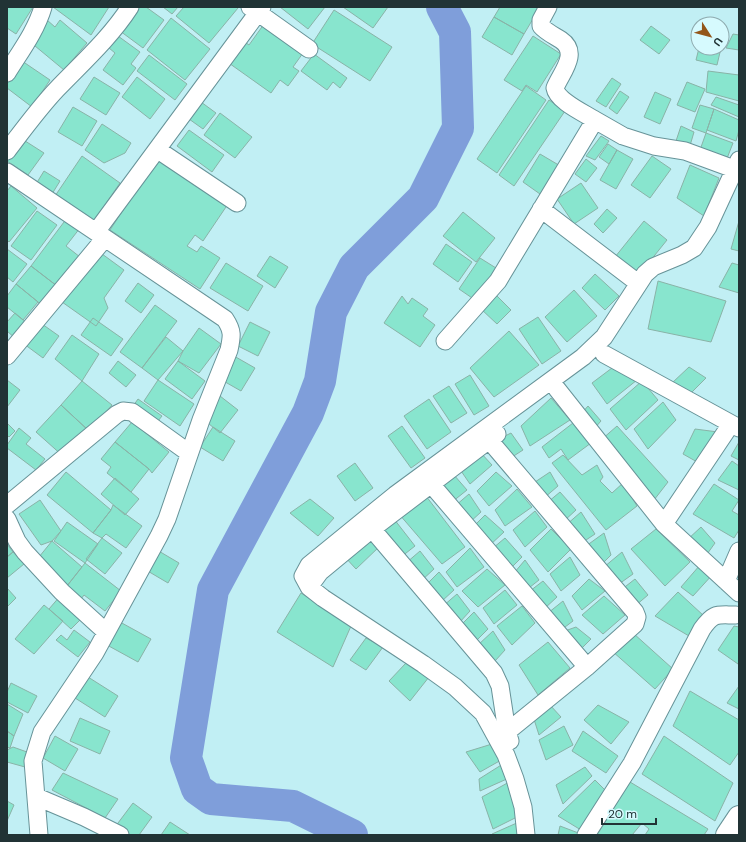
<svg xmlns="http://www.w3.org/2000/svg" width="746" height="842" font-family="'DM Sans',sans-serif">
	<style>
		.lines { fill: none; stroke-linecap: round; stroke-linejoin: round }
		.river { stroke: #7f9eda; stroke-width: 32 }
		.building { fill: #88e5ce; stroke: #89b3a7 }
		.street-casing { stroke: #679398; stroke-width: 19 }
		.secondary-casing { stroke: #679398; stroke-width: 24 }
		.street { stroke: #fff; stroke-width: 17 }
		.secondary { stroke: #fff; stroke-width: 22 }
	</style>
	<rect width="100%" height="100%" fill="#c1eff4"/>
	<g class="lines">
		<path class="river" d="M352 835 293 806 211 799 197 789 186 758 213 590 308 413 320 381 331 312 354 267 423 198 458 128 455 32 442 7"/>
	</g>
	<path class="building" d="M7 7H33L16 34 7 28Z
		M53 7H109L91 35Z
		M137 7H146L164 20 143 48 120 31Z
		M163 7H178L172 14Z
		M184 7H237L238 8 209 43 176 16Z
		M280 7H325L308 29Z
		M343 7H388L373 28Z
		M500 7H540L524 34 494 17Z
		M334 10 392 47 370 81 312 44Z
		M494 17 524 34 512 55 482 37Z
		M171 18 210 49 185 80 147 50Z
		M47 20 55 27 60 20 87 43 64 70 29 41Z
		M264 24 303 53 293 67 299 71 288 86 280 80 271 93 226 61 241 39 249 45Z
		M651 26 670 40 659 54 640 40Z
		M733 34 739 35V50L726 48Z
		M118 36 140 52 131 64 136 68 123 85 103 70 115 53 109 48Z
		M533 36 561 54 537 92 526 85 522 91 504 80Z
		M699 48H721L717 65 696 60Z
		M314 54 347 78 340 88 333 82 327 90 301 71Z
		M149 55 187 84 175 100 137 71Z
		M22 61 50 80 32 107 7 88V83Z
		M708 71 739 75V101L706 92Z
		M94 77 120 93 106 115 80 99Z
		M137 77 165 99 150 119 122 97Z
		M612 78 621 84 606 107 596 101Z
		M687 82 705 89 695 112 677 105Z
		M526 86 546 100 497 173 477 159Z
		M620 91 629 97 617 114 609 108Z
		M655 92 671 99 660 124 644 117Z
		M716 97 739 105V117L711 105Z
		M549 100 565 111 514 186 499 175Z
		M201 102 216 113 203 129 189 119Z
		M700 105 714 109 706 133 692 128Z
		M73 107 97 121 82 146 58 132Z
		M714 109 739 120V130L736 141 707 130Z
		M220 113 252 137 235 158 204 135Z
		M102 124 131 143 125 153 104 163 85 150Z
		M681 126 694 132 689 149 675 144Z
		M189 130 224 155 212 172 177 146Z
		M706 133 733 143 726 161 700 150Z
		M601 136 609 141 595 160 586 156Z
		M22 139 44 153 28 175 7 161Z
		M608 144 617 150 609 164 599 157Z
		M617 150 633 159 616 189 600 180Z
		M540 154 562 167 540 194 523 182Z
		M82 156 120 183 93 222 55 196Z
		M652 156 671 169 650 198 631 185Z
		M158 157 228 204 203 241 195 235 187 246 197 252 201 246 220 258 200 289 110 230Z
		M586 159 597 168 586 182 575 174Z
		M690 165 719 178 704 216 677 198Z
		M44 171 60 181 52 194 36 184Z
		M581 183 598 208 574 224 557 199Z
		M11 186 37 208 9 242 7 240V191Z
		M607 209 617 218 603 233 594 224Z
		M37 211 57 225 31 260 11 246Z
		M463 212 495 238 476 262 443 236Z
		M67 218 80 228 66 246 80 257 57 286 31 266Z
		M644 221 667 240 638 276 615 257Z
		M739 221V251L731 249Z
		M446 244 472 262 458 282 433 264Z
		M7 249 27 264 13 282 7 277Z
		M98 251 124 270 104 298 108 308 96 326 62 302Z
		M270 256 288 267 275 288 257 276Z
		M480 258 496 268 475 300 459 289Z
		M226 263 263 286 248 311 210 288Z
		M732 263 739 265V293L719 287Z
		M31 266 57 286 43 306 16 284Z
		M595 274 619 296 605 310 582 288Z
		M658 281 726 301 711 342 648 329Z
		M138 283 154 295 141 313 125 301Z
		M16 284 38 302 23 320 7 307V296Z
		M574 290 597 316 567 342 545 317Z
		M495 294 511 310 497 324 481 309Z
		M402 296 408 304 412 298 428 309 423 316 435 325 420 347 384 323Z
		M155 305 177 321 142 368 120 352Z
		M15 313 28 324 16 339 7 331V322Z
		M538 317 561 351 542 364 519 329Z
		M93 318 123 339 111 356 81 335Z
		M250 322 270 332 258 356 238 346Z
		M42 324 59 336 43 358 20 341Z
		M199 328 221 344 199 373 178 361 183 351Z
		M509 331 539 365 494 397 470 368Z
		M72 335 99 354 82 381 55 359Z
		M166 337 183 351 158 380 142 368Z
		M234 356 255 368 241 391 220 379Z
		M118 361 136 375 126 387 109 373Z
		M178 361 205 381 192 399 165 379Z
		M616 365 637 380 607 404 592 383Z
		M689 367 706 378 688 396 672 383Z
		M470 375 489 406 474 415 455 384Z
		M7 380 20 390 7 407Z
		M158 380 194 404 180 426 144 401Z
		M82 381 112 405 89 431 61 405Z
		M642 381 658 400 626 430 610 409Z
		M449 386 467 413 451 423 433 396Z
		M220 396 238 410 220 433 203 419Z
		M551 398 570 420 530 446 521 426Z
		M138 399 162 416 154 426 131 409Z
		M429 399 451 432 427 449 404 416Z
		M663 402 676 420 648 449 634 429Z
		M61 405 89 431 64 457 36 432Z
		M588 406 601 421 593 430 581 414Z
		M132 422 169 452 152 473 149 469 115 442Z
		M7 423 15 431 9 437 7 435Z
		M573 423 591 443 568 460 561 449 549 458 542 447Z
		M402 426 425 458 411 468 388 436Z
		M617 426 668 482 654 500 601 440Z
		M213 427 235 441 223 461 200 447Z
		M19 428 31 438 26 444 45 459 36 470 7 448V445Z
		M695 429 718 432 699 463 683 454Z
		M511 433 523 450 509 459 497 440Z
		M115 442 149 469 131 492 107 473 111 467 101 459Z
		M739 442V460L731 456Z
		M480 452 492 465 470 484 459 468Z
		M563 455 582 475 597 465 603 477 600 481 612 493 623 483 637 506 606 530 552 463Z
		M732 461 739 466V490L718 480Z
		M355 463 373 488 355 501 337 476Z
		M66 472 111 510 93 533 47 495Z
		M496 472 512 486 489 506 477 491Z
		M550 472 558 486 544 498 532 484Z
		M454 475 467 490 452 502 438 482Z
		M115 478 139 499 125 515 101 494Z
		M714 484 739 500 732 511 739 515V530L734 538 693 514Z
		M517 489 532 507 505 526 495 510Z
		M560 492 576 510 564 521 548 502Z
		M469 494 481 512 469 523 455 506Z
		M426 496 465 547 442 564 399 514Z
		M310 499 334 518 318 536 290 513Z
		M40 500 61 531 52 541 41 545 19 514Z
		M113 505 142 526 126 548 106 534 102 538 93 533 111 510Z
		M535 511 547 527 525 547 513 530Z
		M581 512 595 534 583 542 566 525Z
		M485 515 504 532 489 546 472 528Z
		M394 519 415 546 401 557 378 530Z
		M67 522 98 544 85 563 54 541Z
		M701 527 715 543 705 557 687 540Z
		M551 529 571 549 548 572 530 550Z
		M656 529 690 562 665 586 631 549Z
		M604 533 611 555 601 565 586 546Z
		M102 538 122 553 105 574 86 559Z
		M370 538 380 546 356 569 344 556Z
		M505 538 522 557 509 570 493 548Z
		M52 541 82 567 63 591 39 557Z
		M7 544 13 552 7 557Z
		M470 548 484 567 457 587 446 572Z
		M157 550 179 563 168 583 146 570Z
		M420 551 434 569 421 581 406 563Z
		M13 552 24 564 7 578V557Z
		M622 552 633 574 619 584 604 567Z
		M570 557 580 575 561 591 550 574Z
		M525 560 539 580 525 591 514 573Z
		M85 563 121 591 105 611 84 595 78 603 63 591Z
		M700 565 713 574 693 596 681 587Z
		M487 569 505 585 478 607 462 591Z
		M439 572 454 590 442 601 426 585Z
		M589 579 605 591 582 610 572 596Z
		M635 579 648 595 635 606 621 590Z
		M543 581 557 597 544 609 530 591Z
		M7 588 16 598 7 607Z
		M505 590 517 605 494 624 483 608Z
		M678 592 704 616 689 636 655 616Z
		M301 593 351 626 333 667 277 632Z
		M457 594 470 611 459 623 443 606Z
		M61 595 84 616 71 629 49 609Z
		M604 596 625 615 603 634 582 615Z
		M563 601 573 621 561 630 548 613Z
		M44 605 63 621 34 654 15 639Z
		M522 606 535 623 512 645 497 626Z
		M474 612 488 629 475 642 461 625Z
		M120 622 151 639 138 662 107 645Z
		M734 626 739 627V662L738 664 718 650Z
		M576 627 591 639 578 652 562 632Z
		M74 630 90 642 78 657 56 640 61 635 67 640Z
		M493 631 505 650 495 661 478 645Z
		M633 633 673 669 655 689 612 651Z
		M366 638 383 647 366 670 350 660Z
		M548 642 570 668 538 695 519 665Z
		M406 663 429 677 410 701 389 681Z
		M88 677 118 696 105 717 75 698Z
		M11 683 37 696 28 713 7 702V692Z
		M739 686V709L727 703Z
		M690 691 739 720V752L730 765 673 726Z
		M7 704 23 714 14 736 7 731Z
		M550 705 561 717 539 735 532 713Z
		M598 705 629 722 611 744 584 720Z
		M80 718 110 731 100 754 70 741Z
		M564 726 573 745 546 760 539 740Z
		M7 731 14 736 10 748 7 747Z
		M583 731 618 756 606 773 572 751Z
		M55 736 78 749 65 771 43 758Z
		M664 736 733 783 715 821 642 774Z
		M492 744 503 759 480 772 466 752Z
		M13 747 27 752 25 767 7 762V750Z
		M506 762 509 778 480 791 479 779Z
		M585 767 592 776 563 804 556 785Z
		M63 773 118 799 105 818 52 790Z
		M595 780 608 793 581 830 558 816Z
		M511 781 519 816 493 829 482 797Z
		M630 782 708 829 704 835H645L649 829 642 823 632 835H597Z
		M7 801 14 805 7 821Z
		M133 803 152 817 139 835H126L115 827Z
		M170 822 190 835H161Z
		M519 822 520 835H491L492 834Z
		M560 826 581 834 580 835H558Z"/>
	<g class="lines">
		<defs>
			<path id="street" d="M250 7 309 49
				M548 7 541 20V26C546 32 555 36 561 40 580 53 561 73 555 88 557 101 584 113 595 120
				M7 73C20 52 36 31 43 7
				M158 150 237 203
				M7 151C23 130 39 108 57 89 82 63 110 38 130 7
				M7 172 225 319C233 331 232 336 229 350L201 420 167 519 159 536 95 653 42 732 33 761 39 835
				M541 209 638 283
				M96 232 262 7
				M445 341 498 281 595 120 623 136 654 146 685 151 734 169
				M604 354 739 428
				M7 356 105 238
				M557 389 664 524 739 593
				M489 440 635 612 637 617 635 624 587 667 507 732
				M431 484 587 667
				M7 505 117 414 123 411 132 412 189 453
				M7 519 17 541 25 552 62 592 106 632
				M664 524 731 424
				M372 529 494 673 500 686 507 732 510 741
				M726 581 739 551
				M309 587 320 572 372 529 497 434
				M37 797 84 817 120 835
				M526 835 523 807 515 779 506 755 483 713 455 687 423 664 323 598 309 587 303 576 309 565 395 495 583 357 604 337 645 274 653 267 682 255 694 248 708 227 739 160
				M586 835 632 763 702 629C714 612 717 615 736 615"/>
			<path id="secondary" d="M727 835 739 817"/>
		</defs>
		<use href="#street" class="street-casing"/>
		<use href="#secondary" class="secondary-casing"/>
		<use href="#street" class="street"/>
		<use href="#secondary" class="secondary"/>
	</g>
	<rect width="746" height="842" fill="none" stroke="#213335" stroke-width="16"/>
	<g transform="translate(710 36) rotate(126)"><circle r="19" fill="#d6fafe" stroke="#8eaaae"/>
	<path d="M0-3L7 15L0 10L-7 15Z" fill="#93561a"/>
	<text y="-6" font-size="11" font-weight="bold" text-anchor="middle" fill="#213335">U</text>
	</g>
	<path d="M602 818v6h54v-6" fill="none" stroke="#213335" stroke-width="2"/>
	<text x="608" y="818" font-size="12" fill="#213335" stroke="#d6fafe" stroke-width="3" paint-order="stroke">20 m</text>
</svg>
